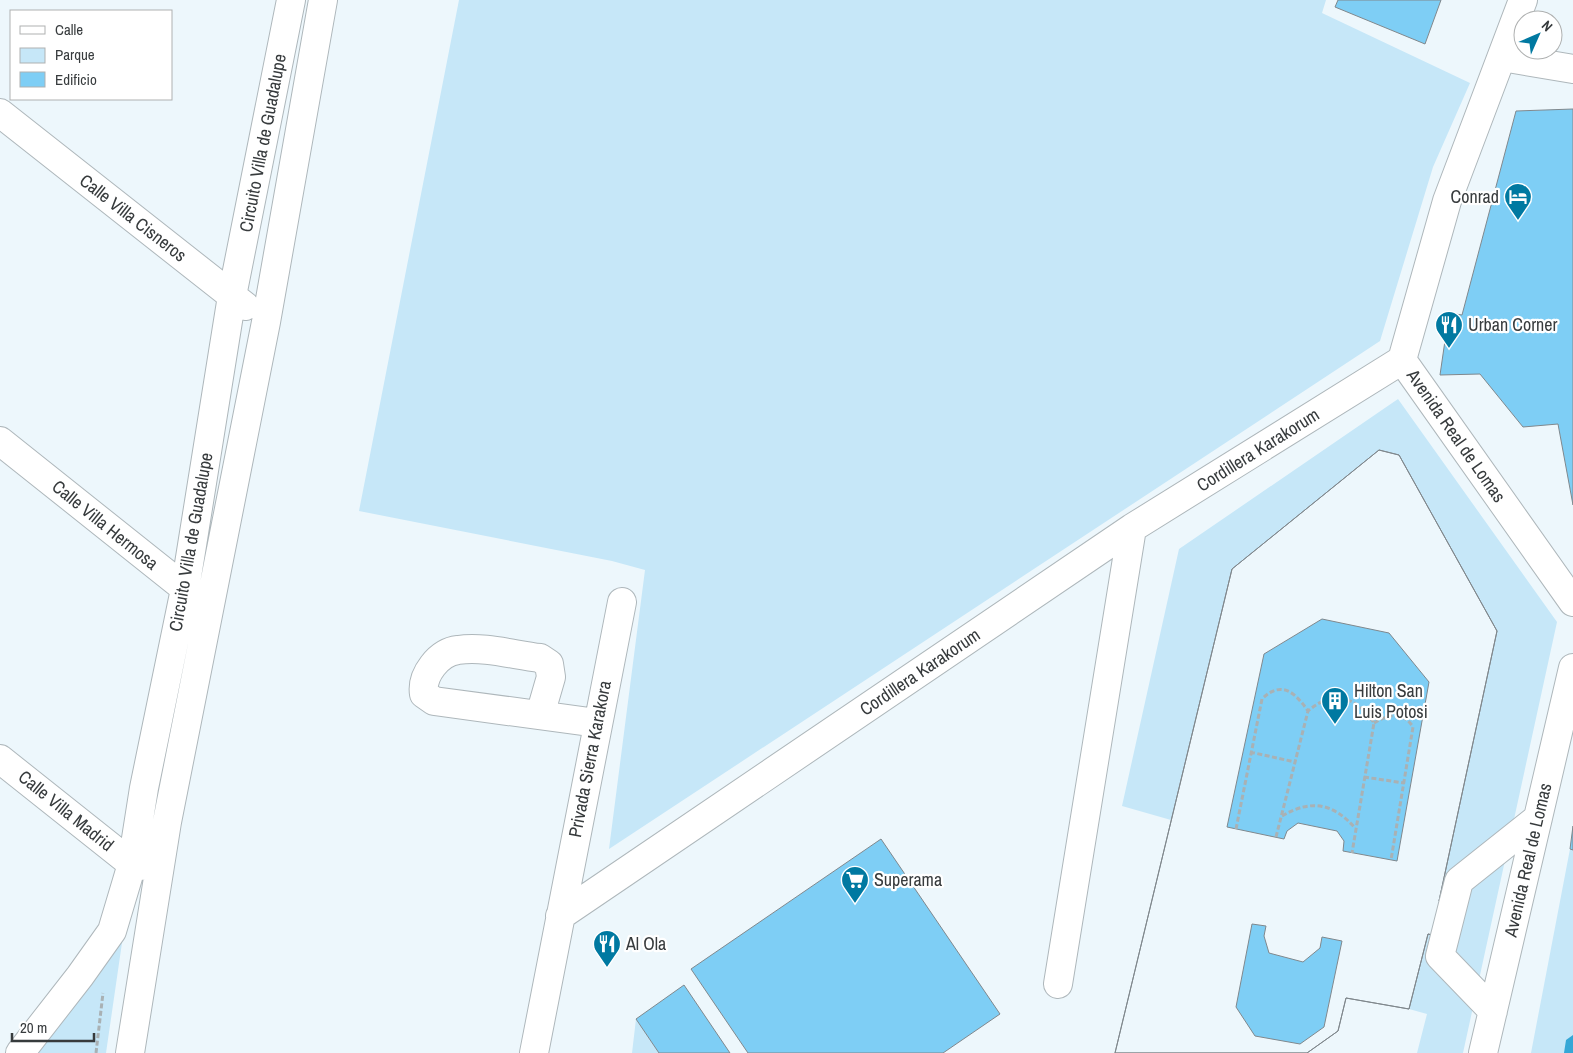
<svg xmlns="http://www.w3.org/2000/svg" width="1573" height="1053" font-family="'Archivo Narrow',sans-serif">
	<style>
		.green { fill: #c6e7f8 }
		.water { fill: #35a7d6 }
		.building { fill: #7ecef5; stroke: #80888d; fill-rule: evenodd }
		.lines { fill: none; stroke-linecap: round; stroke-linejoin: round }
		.minor-casing { stroke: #aeb7bb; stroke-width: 30 }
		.path { stroke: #a9b1b4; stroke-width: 3; stroke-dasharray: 5 2.5; stroke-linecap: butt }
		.minor { stroke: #fff; stroke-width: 28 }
		.labels { text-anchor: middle; stroke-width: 4.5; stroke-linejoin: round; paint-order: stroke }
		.street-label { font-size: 18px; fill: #373b3d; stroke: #fff }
		.poi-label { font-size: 18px; fill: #373b3d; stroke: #fff; text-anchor: start }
	</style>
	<rect width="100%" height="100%" fill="#edf7fc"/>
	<path class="green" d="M459 0H1326L1322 13 1470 83 1433 167 1380 341 609 849 645 570 612 561 359 511Z
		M1398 399 1557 622 1463 1053H1417L1427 1014 1409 1009 1428 934 1458 941 1439 901 1497 631 1399 455 1379 450 1232 569 1171 820 1122 806 1179 549Z
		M1570 849 1573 850V1053H1531Z
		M124 929 106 1053H34Z
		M636 1019 659 1053H632Z"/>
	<path class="water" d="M1573 1035V1053H1564L1566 1040Z"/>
	<path class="building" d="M1338 0H1441L1425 44 1335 7Z
		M1573 109V505L1558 424 1523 427 1480 374 1440 375 1449 313 1462 315 1516 111Z
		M1379 450 1399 455 1497 631 1439 901 1466 909 1458 941 1428 934 1409 1009 1346 998 1338 1031 1307 1053H1115L1232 569ZM1322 619 1389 633 1429 682 1397 861 1343 851 1344 841 1337 831 1298 823 1287 831 1284 839 1227 827 1264 654ZM1252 924 1266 926 1264 936 1269 953 1303 962 1320 948 1322 937 1342 941 1324 1027 1300 1044 1255 1036 1236 1007Z
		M1379 450 1399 455 1497 631 1439 901 1466 909 1458 941 1428 934 1409 1009 1346 998 1338 1031 1307 1053H1115L1232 569Z
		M1573 826V850L1570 849Z
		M881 839 1000 1014 943 1053H748L691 969Z
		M684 985 730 1053H659L636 1019Z"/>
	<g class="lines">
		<defs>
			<path id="minor" d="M1502 57 1573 69
				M0 113 245 306
				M1402 360 1447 201 1523 0
				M1402 360 1573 602
				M0 441 197 598
				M540 715 551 677 549 664 540 658C514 655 484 646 458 650 439 652 421 675 424 694L434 701 597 723
				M0 759 132 864 147 866
				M560 916 1132 528 1402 360
				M1058 984 1132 528
				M1493 1011 1440 956 1459 881 1538 818
				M20 1053 80 976 112 931 132 864 144 788 185 589 232 296 291 0
				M130 1053 167 822 266 322 323 0
				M534 1053 622 602
				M1483 1053 1573 668"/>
		</defs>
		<use href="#minor" class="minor-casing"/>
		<path class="path" d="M1374 723C1389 714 1403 711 1413 727L1391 860
			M1250 752 1295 762
			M1364 777 1404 783
			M1282 816C1311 799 1333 803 1355 828
			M1236 829 1262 699C1281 680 1295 692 1308 711
			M1276 837 1308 711C1333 689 1357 697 1374 723L1352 853
			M96 1053 103 993"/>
		<use href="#minor" class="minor"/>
	</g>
	<defs>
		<symbol id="hotel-pin" viewBox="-11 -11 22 30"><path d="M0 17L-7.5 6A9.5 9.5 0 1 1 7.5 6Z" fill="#0079a1" stroke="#fff"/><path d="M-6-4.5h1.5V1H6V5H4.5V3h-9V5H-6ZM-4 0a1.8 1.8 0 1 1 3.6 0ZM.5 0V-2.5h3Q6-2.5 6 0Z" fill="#fff"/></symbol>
		<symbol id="restaurant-pin" viewBox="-11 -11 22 30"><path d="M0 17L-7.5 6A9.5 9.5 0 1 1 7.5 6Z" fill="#0079a1" stroke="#fff"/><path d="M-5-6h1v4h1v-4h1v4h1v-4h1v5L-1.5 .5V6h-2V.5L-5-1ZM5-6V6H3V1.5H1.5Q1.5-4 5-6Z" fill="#fff"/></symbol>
		<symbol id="building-pin" viewBox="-11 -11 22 30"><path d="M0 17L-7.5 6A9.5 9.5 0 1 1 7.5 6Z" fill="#0079a1" stroke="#fff"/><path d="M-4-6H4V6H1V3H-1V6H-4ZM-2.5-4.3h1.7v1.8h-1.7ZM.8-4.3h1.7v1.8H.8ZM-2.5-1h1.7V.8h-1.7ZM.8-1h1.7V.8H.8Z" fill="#fff"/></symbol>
		<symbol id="supermarket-pin" viewBox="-11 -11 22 30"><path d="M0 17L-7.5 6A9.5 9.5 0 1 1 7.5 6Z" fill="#0079a1" stroke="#fff"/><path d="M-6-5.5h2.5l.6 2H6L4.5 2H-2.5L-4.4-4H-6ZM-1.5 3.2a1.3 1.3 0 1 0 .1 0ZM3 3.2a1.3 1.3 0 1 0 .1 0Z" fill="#fff"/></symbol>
	</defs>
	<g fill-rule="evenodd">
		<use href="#hotel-pin" x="1502" y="181" width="32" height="43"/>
		<use href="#restaurant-pin" x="1433" y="309" width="32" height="43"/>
		<use href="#building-pin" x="1319" y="685" width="32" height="43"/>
		<use href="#supermarket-pin" x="839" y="864" width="32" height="43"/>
		<use href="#restaurant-pin" x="591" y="928" width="32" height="43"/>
	</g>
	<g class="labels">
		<g class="street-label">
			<text transform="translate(263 143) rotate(-79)" y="6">Circuito Villa de Guadalupe</text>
			<text transform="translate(133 218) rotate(38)" y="6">Calle Villa Cisneros</text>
			<text transform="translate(1456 436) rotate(55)" y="6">Avenida Real de Lomas</text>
			<text transform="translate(1258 450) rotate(-32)" y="6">Cordillera Karakorum</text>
			<text transform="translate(105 525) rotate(39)" y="6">Calle Villa Hermosa</text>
			<text transform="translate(191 542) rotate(-80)" y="6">Circuito Villa de Guadalupe</text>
			<text transform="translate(920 672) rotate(-34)" y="6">Cordillera Karakorum</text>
			<text transform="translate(590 759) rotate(-79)" y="6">Privada Sierra Karakora</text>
			<text transform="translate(66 811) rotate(39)" y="6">Calle Villa Madrid</text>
			<text transform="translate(1528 860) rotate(-77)" y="6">Avenida Real de Lomas</text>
		</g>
		<g class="poi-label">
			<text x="1499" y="203" text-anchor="end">Conrad</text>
			<text x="1468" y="331">Urban Corner</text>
			<text x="1354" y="697">Hilton San<tspan x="1354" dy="21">Luis Potosi</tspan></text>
			<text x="874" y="886">Superama</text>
			<text x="626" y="950">Al Ola</text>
		</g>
	</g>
	<rect x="10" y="10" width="162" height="90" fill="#ffffff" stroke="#afb1b1"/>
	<rect x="20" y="26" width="25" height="8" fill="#ffffff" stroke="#afb1b1"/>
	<text x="55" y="35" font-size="15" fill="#373b3d">Calle</text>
	<rect x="20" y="48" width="25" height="15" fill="#c6e7f8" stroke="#afb1b1"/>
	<text x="55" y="60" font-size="15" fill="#373b3d">Parque</text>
	<rect x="20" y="72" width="25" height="15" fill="#7ecef5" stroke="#afb1b1"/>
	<text x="55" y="85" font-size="15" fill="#373b3d">Edificio</text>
	<g transform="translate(1538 35) rotate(45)"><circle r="24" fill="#ffffff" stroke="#afb1b1"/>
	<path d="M0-4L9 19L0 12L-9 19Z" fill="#0079a1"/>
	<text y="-8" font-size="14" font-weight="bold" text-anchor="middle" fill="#373b3d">N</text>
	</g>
	<path d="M12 1033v8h82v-8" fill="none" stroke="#373b3d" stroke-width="2.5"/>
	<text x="20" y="1033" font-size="15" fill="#373b3d" stroke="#ffffff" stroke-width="4" paint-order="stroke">20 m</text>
</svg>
